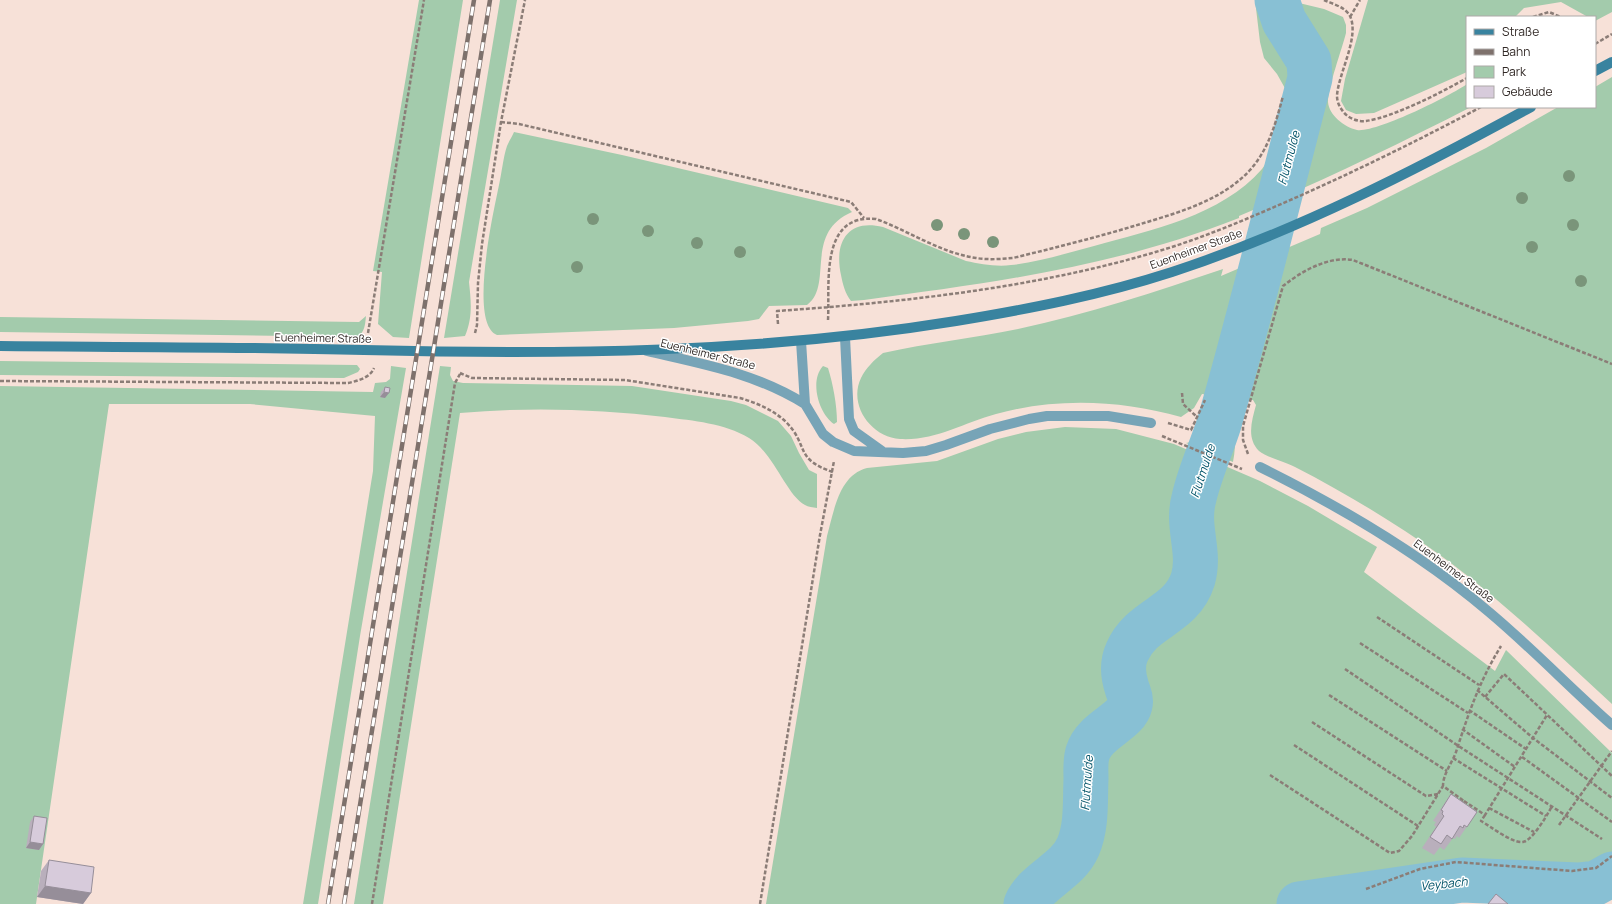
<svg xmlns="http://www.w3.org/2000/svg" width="1612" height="904" font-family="Manrope,sans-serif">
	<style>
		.green { fill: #a3cbac }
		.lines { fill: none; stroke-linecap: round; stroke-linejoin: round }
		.river { stroke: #88c0d4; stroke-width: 45 }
		.path { stroke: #8b7d77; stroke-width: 2.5; stroke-dasharray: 4 2; stroke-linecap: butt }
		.street { stroke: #77a4b7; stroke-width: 10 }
		.secondary { stroke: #39839f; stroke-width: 10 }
		.rail-casing { stroke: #7e716c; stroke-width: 4.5 }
		.rail { stroke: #fff; stroke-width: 3; stroke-dasharray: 9; stroke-linecap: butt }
		.tree { fill: #7a957a }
		.wall { fill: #b9afbc }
		.shaded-wall { fill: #968e99 }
		.building { fill: #d7cbdb; stroke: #968e99 }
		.labels { text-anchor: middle; stroke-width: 3; stroke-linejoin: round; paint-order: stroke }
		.street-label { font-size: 11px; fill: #312926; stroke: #fff }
		.water-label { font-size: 12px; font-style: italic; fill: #025368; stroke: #fff }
	</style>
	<rect width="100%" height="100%" fill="#f7e1d8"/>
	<path class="green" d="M419 0H463L409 338 393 337 378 324 382 272 373 271Z
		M500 0H517L469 282C471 301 473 317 465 336L444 338Z
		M1255 0H1300L1299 3 1324 9 1343 17 1346 25V33C1342 49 1328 87 1328 102 1329 115 1344 127 1357 130 1376 133 1450 96 1467 84V107H1471C1395 146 1318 183 1239 216V218C1114 267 996 282 864 300L851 301C845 293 843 285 841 275 834 243 847 218 883 227L966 261C980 264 997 267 1011 265 1039 262 1067 253 1094 246 1151 230 1221 216 1262 169 1272 157 1289 114 1291 99L1277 74 1264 58 1260 42Z
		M1368 0H1612V12L1595 21V17H1588L1561 2 1524 8 1515 17H1467V72L1374 113 1356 114 1346 110 1341 101 1345 79Z
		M1612 77V704C1546 643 1481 580 1405 531 1370 508 1332 486 1295 467 1285 462 1266 457 1259 451 1246 438 1252 420 1256 405L1253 400H1249C1243 409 1237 422 1236 433 1235 443 1235 452 1233 462L1186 443 1196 441 1200 437 1211 404V398L1209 395 1202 394 1194 408 1181 417C1121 400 1057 397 996 414 963 423 935 441 900 439 871 437 848 405 861 378 866 368 874 360 883 353 928 343 973 338 1018 329 1088 314 1155 292 1223 269L1221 276 1320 234 1321 228 1367 208 1486 148 1558 107H1595V87Z
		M514 132 622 155 848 208 852 212C803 233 834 285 807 305L769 306 759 319 748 321 674 328 497 335C468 323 494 210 499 185 502 172 503 158 507 146 509 141 512 137 514 132Z
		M366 316C365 325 365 332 357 337L0 332V317L359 322Z
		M0 361 357 365 360 369 358 372 344 378 0 375Z
		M391 366 406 368 360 636 318 904H303L373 471 375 416 250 404H109L36 904H0V386L373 392 375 383 386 382 390 379Z
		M440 366 451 367 450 375 453 381 463 383 632 386 731 401 746 405 778 421 791 436 799 453 809 470 817 474V508C813 507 808 507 805 505 786 495 774 453 749 438 724 423 694 421 665 417 597 409 528 407 460 413L383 904H354Z
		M823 366 828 368C833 384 837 405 837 422L834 424C819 414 809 381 823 366Z
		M1065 427 1116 429 1174 444 1260 481 1308 506 1377 547 1364 572 1495 671 1506 650 1612 753V893C1585 904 1511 894 1477 894 1460 895 1442 899 1425 901L1418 904H766L827 536C834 511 839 475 867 468L937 461 998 439 1026 432Z"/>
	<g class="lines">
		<path class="river" d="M1026 904C1037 880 1067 872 1078 847 1087 826 1085 802 1086 779 1086 770 1085 760 1088 752 1095 730 1126 722 1130 705 1132 698 1129 695 1127 688 1123 676 1122 663 1127 652 1142 617 1181 617 1193 579 1201 551 1186 527 1194 498 1200 472 1211 449 1219 424 1252 309 1280 193 1310 78L1309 61 1284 21 1277 0
			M1299 904 1462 880 1578 885 1596 883 1612 874"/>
		<path class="path" d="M1324 0C1333 4 1345 7 1350 16 1360 37 1338 74 1337 96 1337 101 1339 106 1342 110 1347 118 1357 122 1366 121 1394 117 1442 92 1467 78
			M1350 17 1360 0
			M1533 17 1549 12 1561 17
			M1595 44 1612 34
			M501 122 519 124 851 202 864 218
			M828 320C830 285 819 213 876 219 909 231 941 253 976 258 988 260 1001 259 1013 258 1054 248 1094 238 1134 226 1173 214 1221 202 1250 170 1269 149 1276 122 1283 96
			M778 324 777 311C905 302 1035 288 1159 251 1209 236 1256 215 1304 194 1364 167 1423 138 1481 107
			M368 333 424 0
			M475 333 477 325 478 283 482 244 501 122 525 0
			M460 373 472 378 625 380 740 398C757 403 774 410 787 423 809 446 794 459 833 472
			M0 381 348 383C357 381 370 378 374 368
			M1182 393 1183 404 1197 417
			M1168 423 1191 430 1205 400
			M1162 436 1242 469
			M1248 454 1243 440V426L1283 286C1302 271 1328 256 1353 260L1612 364
			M1377 617 1479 685
			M1360 643 1468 713
			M1345 669 1457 745 1602 839
			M1477 690 1533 738 1612 798
			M1329 695 1447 771
			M1485 697 1504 674 1612 776
			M1469 710 1526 749
			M1312 722 1426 796 1438 794
			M1462 729 1515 767
			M1294 745 1418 826
			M1522 757 1612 822
			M1453 758 1546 816
			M1270 775 1390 853 1399 851 1412 836 1443 786
			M1464 801 1485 815 1547 715
			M1461 805 1464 801 1443 786C1443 774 1452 763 1456 752 1469 712 1479 682 1501 646
			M1489 808 1534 832
			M1485 815 1481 821C1490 826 1513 844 1523 842 1532 841 1548 814 1552 806
			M1559 825 1612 751
			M1366 889 1420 869 1456 862 1572 871 1596 868 1612 856
			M372 904 455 383 460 374
			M760 904 820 535 834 461"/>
		<path class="street" d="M845 337 849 419 854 431 882 451
			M801 341 805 404 823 434 833 442 854 451 903 453 926 451 946 445 990 429 1029 419 1047 416H1108L1151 423
			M647 351C703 364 755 373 805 404
			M1260 467C1341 507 1420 553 1489 612 1532 648 1570 688 1612 725"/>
		<path class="secondary" d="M1595 71 1612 62
			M0 346C121 347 243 347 364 350 562 355 760 353 956 321 1029 309 1101 295 1172 272 1297 231 1416 170 1531 107"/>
		<defs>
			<path id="rail" d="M328 904 474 0
				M344 904 490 0"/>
		</defs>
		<use href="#rail" class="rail-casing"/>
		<use href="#rail" class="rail"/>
	</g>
	<g class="tree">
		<circle cx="1569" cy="176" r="6"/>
		<circle cx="1522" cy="198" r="6"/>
		<circle cx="593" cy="219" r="6"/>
		<circle cx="937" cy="225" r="6"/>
		<circle cx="1573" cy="225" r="6"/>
		<circle cx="648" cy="231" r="6"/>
		<circle cx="964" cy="234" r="6"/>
		<circle cx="993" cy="242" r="6"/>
		<circle cx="697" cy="243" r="6"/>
		<circle cx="1532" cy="247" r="6"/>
		<circle cx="740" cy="252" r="6"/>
		<circle cx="577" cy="267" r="6"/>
		<circle cx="1581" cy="281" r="6"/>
	</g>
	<path class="wall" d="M385 387V398L380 397 381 392Z
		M1450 795 1477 812 1459 838 1457 836 1455 839 1453 838 1444 850 1440 847 1434 855 1422 848 1436 827 1434 825 1436 822 1433 821Z
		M34 816 43 844 39 850 26 848 30 822Z
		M49 860 91 893 83 904 37 897 41 871Z"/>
	<path class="shaded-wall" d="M384 392 389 393 385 398 380 397Z
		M30 842 43 844 39 850 26 848Z
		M45 886 91 893 83 904 37 897Z"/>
	<path class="building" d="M385 387 390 388 389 393 384 392Z
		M1451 794 1477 812 1467 827 1464 825 1463 828 1460 826 1452 839 1447 835 1441 844 1430 837 1444 816 1442 814 1443 811 1441 810Z
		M34 816 47 818 43 844 30 842Z
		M49 860 94 867 91 893 45 886Z
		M1496 894 1508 904H1488Z"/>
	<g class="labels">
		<g class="street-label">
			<text transform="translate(1196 249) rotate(-20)" y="4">Euenheimer Straße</text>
			<text transform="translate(323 338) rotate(1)" y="4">Euenheimer Straße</text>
			<text transform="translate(708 354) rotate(14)" y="4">Euenheimer Straße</text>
			<text transform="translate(1454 571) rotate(37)" y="4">Euenheimer Straße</text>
		</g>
		<g class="water-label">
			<text transform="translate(1289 158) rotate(-75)" y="4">Flutmulde</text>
			<text transform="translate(1203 471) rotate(-72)" y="4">Flutmulde</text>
			<text transform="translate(1087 783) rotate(-86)" y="4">Flutmulde</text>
			<text transform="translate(1444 884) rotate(-6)" y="4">Veybach</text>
		</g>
	</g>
	<rect x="1466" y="16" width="130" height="92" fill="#ffffff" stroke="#ada9a8"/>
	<rect x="1474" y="29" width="20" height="6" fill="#39839f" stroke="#ada9a8"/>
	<text x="1502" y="36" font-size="12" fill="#312926">Straße</text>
	<rect x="1474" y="49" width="20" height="6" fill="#7e716c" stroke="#ada9a8"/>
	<text x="1502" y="56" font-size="12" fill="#312926">Bahn</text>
	<rect x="1474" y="66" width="20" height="12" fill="#a3cbac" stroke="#ada9a8"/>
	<text x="1502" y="76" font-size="12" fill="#312926">Park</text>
	<rect x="1474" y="86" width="20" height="12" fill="#d7cbdb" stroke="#ada9a8"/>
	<text x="1502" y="96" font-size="12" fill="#312926">Gebäude</text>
</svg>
